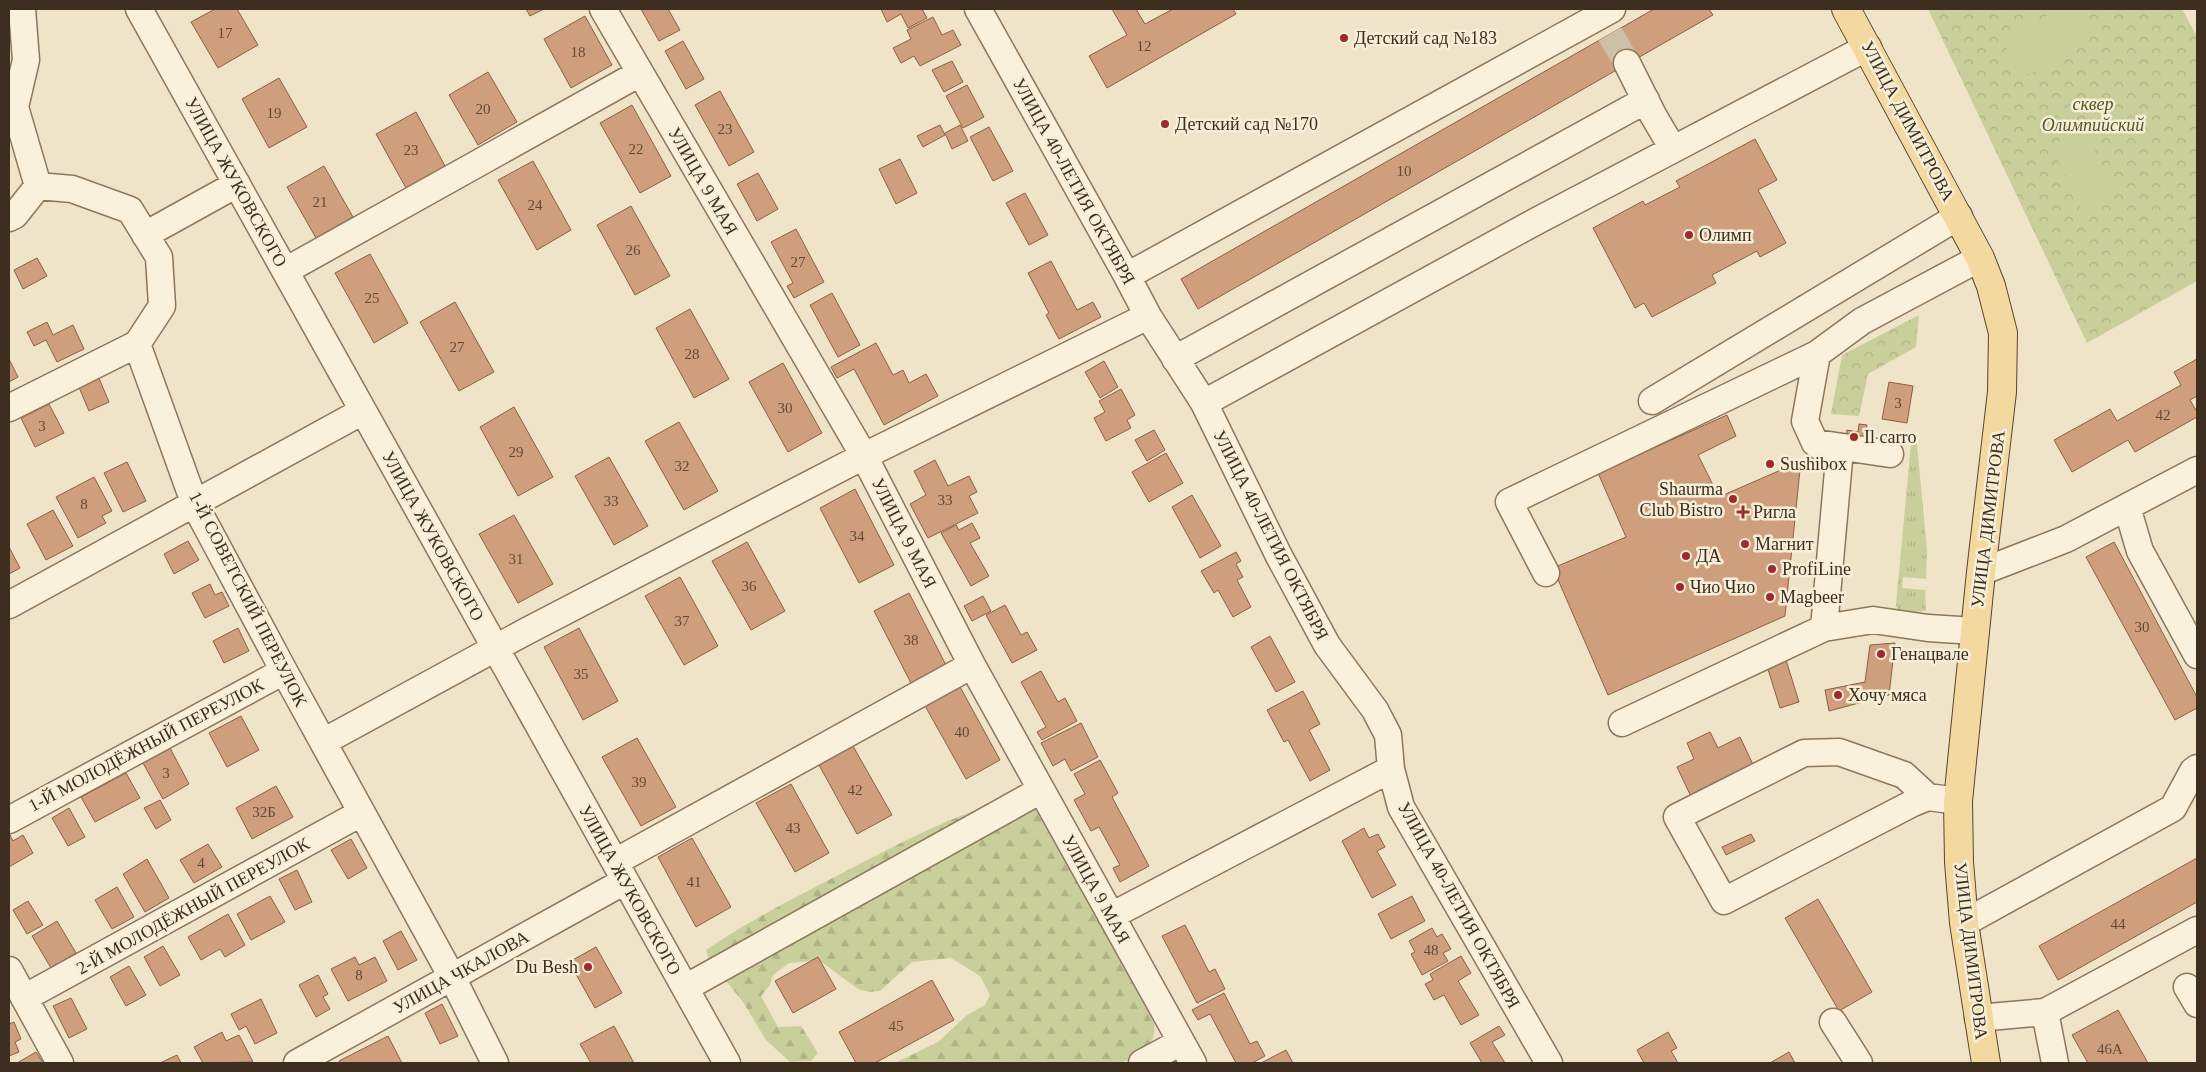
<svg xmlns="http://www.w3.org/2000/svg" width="2206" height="1072" font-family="Georgia,serif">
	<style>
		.grass { fill: url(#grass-tufts) }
		.forest { fill: url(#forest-firs) }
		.park { fill: url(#park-crowns) }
		.pitch { fill: #c9cf9b }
		.building { fill: #cf9f7d; stroke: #8d5f41 }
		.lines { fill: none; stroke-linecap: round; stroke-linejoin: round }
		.minor-tunnel { stroke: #ccc0a6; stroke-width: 26; stroke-dasharray: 26 13; stroke-linecap: butt }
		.minor-casing { stroke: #8d765c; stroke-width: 29 }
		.major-casing { stroke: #5b4430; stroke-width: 30 }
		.minor { stroke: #faf1dc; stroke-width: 26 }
		.major { stroke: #f3d9a0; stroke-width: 28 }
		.poi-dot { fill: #9e2a2b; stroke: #f7eed8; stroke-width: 2 }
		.labels { text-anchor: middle; stroke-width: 5; stroke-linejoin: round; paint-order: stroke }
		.number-label { font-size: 15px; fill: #624a37 }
		.poi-label { font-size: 18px; fill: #3d2e20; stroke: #f7eed8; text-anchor: start }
		.park-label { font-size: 18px; font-style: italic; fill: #4d5a26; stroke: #f7eed8 }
		.street-label { font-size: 18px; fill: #3d2e20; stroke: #f7eed8 }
	</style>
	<defs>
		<pattern id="grass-tufts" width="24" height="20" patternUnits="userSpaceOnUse" patternTransform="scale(1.25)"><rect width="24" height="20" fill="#c9cf9b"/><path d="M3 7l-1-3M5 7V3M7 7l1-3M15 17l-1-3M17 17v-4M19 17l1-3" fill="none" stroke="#aeb285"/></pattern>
		<pattern id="forest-firs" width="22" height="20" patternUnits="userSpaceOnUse" patternTransform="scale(1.25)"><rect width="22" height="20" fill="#c9cf9b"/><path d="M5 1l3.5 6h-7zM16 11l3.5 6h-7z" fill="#aeb285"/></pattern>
		<pattern id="park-crowns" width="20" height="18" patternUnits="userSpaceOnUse" patternTransform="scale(1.25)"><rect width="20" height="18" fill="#c9cf9b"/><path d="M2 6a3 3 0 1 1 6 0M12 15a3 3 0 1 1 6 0" fill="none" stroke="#aeb285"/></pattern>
	</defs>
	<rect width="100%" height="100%" fill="#f0e4c8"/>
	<path class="grass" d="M1912 433 1916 434 1927 550 1926 579 1903 577 1902 588 1925 590 1926 611 1899 613 1896 605Z"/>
	<path class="forest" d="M1015 798 1025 799 1040 812 1154 1023C1158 1045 1139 1055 1121 1063H895L938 1042 967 1015 985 1005 990 995 980 976 951 958 912 962 880 991 869 992 858 989 823 963 811 961 789 963 773 975 770 985 761 996 778 1027 801 1026 818 1053 811 1061 790 1062 766 1040 743 1002 709 960 706 950C752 919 799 895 848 870 902 842 956 813 1015 798Z"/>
	<path class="park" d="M1928 9H2182L2197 36V281L2087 343Z
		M1919 315 1916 347 1868 374 1859 416 1831 414 1842 355Z"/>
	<path class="pitch" d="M2059 9H2075L2087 32 2081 44 2029 74 2019 72 2005 46 2013 34Z
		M2085 130 2115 196 2082 211 2051 145Z"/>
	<path class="building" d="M215 9H237L258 45 218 68 191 22Z
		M526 9H544L530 16Z
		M641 9H668L680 30 659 41Z
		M881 9H922L927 18 908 28 901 14 887 22Z
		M1112 9H1136L1145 24 1173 9H1233L1236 14 1107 88 1089 56 1127 35Z
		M1654 9H1709L1713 15 1198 309 1181 279Z
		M585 16 612 65 571 88 544 39Z
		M933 17 942 35 953 30 961 45 920 66 914 56 901 63 893 48 911 39 907 30Z
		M683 41 704 79 686 89 665 51Z
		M952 61 963 82 944 92 932 70Z
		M488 72 517 122 478 145 449 95Z
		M279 78 307 127 269 148 242 99Z
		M967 85 984 117 963 128 946 96Z
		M720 91 754 152 729 166 695 105Z
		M632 105 671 176 640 193 600 123Z
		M416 112 445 166 406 188 376 134Z
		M940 125 945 135 923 147 917 136Z
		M960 125 968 141 952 149 945 133Z
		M989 127 1013 171 993 181 970 137Z
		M1755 139 1777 180 1758 190 1786 243 1760 257 1757 251 1712 275 1716 283 1652 317 1644 303 1635 308 1593 228 1643 201 1645 205 1680 187 1676 181Z
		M900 159 917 193 896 204 879 169Z
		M533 161 571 230 537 250 498 180Z
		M324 166 353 217 316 238 287 187Z
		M758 173 778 209 757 221 737 184Z
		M1025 193 1048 235 1029 245 1006 203Z
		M631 206 670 276 635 295 597 225Z
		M796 229 824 282 794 298 787 286 793 283 771 242Z
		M370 254 408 323 374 343 335 273Z
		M37 258 47 276 23 289 14 270Z
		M1051 261 1077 310 1093 302 1101 317 1059 339 1046 315 1049 313 1028 273Z
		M832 293 860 345 838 357 810 305Z
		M455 302 494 372 459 391 420 322Z
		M690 309 729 379 694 398 656 328Z
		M47 322 53 335 73 325 84 349 57 362 46 340 34 346 27 332Z
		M876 343 893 375 903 370 909 383 926 374 938 396 884 425 854 369 837 378 831 367Z
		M9 359 18 377 9 382Z
		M2197 359V396L2190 400 2197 412V417L2135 452 2128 440 2072 472 2054 440 2110 409 2117 421 2181 385 2174 372Z
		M1104 361 1118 387 1100 398 1085 372Z
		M783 363 822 433 788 452 749 382Z
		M98 376 109 402 89 411 78 385Z
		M1889 382 1913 386 1907 423 1882 419Z
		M1121 389 1135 415 1127 420 1131 428 1106 441 1094 418 1105 412 1099 401Z
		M49 404 64 433 35 447 21 418Z
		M514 407 553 477 518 496 480 427Z
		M1727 415 1736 436 1698 455 1719 497 1790 466 1800 470 1785 616 1608 695 1553 568 1626 537 1598 473Z
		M679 422 718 491 684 510 645 441Z
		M1859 424 1867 425 1864 447 1845 443 1847 430 1858 432Z
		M1154 430 1165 450 1147 461 1135 440Z
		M1166 453 1183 483 1149 502 1132 472Z
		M609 457 648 526 614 545 575 476Z
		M935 460 948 486 969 476 977 492 969 496 978 513 928 538 910 504 926 495 914 471Z
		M127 462 146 501 123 512 104 473Z
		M94 477 112 511 102 516 106 523 78 538 56 497Z
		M855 489 894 565 859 583 820 508Z
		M1192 495 1221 546 1200 558 1172 507Z
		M53 510 73 546 46 560 27 524Z
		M514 515 553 584 518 603 479 534Z
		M972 523 980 538 970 543 989 576 971 586 941 533 956 525 959 530Z
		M188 541 199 560 174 574 164 554Z
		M747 542 785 611 751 630 712 561Z
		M2114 542 2197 697V708L2175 720 2086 557Z
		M9 547 20 568 9 574Z
		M1236 552 1241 561 1236 564 1243 577 1237 580 1251 607 1233 617 1218 590 1214 593 1201 571Z
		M680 577 718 646 684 665 645 596Z
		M210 584 215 595 222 592 229 606 205 618 192 593Z
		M909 593 948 669 913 687 874 611Z
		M983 596 991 611 972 621 964 606Z
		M1005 605 1021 635 1027 632 1037 650 1012 663 986 615Z
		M238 628 249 651 224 663 213 641Z
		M579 628 618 701 583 720 544 647Z
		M1270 636 1295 682 1276 692 1251 647Z
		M1895 643 1889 695 1829 711 1825 690 1865 682 1870 645Z
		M1786 660 1799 702 1780 708 1767 666Z
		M1041 671 1058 702 1065 698 1077 721 1042 740 1037 732 1046 727 1021 682Z
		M959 685 1000 760 966 779 924 704Z
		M1303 691 1320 724 1309 730 1330 770 1310 781 1288 740 1284 742 1267 710Z
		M241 716 259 750 227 767 209 733Z
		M1081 723 1098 757 1071 771 1065 759 1053 766 1041 743Z
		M1710 732 1718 748 1740 737 1757 773 1694 803 1677 767 1694 759 1687 743Z
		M637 738 676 807 641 826 602 757Z
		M853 746 892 815 857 834 819 765Z
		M170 748 189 784 163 799 143 763Z
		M1100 760 1118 793 1112 797 1149 866 1120 882 1113 868 1120 865 1099 827 1091 831 1074 800 1085 794 1074 774Z
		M126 773 140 798 95 822 81 797Z
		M791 784 829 853 795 872 756 803Z
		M276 786 293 817 252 839 236 808Z
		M160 800 171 820 156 829 144 808Z
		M69 808 85 837 68 846 52 818Z
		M1364 828 1369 838 1378 834 1385 847 1377 851 1396 885 1372 898 1342 841Z
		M9 833 13 841 23 835 33 853 9 867Z
		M1751 834 1755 841 1726 855 1722 847Z
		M692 838 731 907 696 927 658 857Z
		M351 839 367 868 348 879 331 850Z
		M208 844 222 867 194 883 180 860Z
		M2197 858V902L2058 980 2039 946Z
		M147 859 169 898 145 912 123 874Z
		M297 870 312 902 295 910 279 879Z
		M117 887 134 917 112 929 95 900Z
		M270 896 285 922 251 940 237 914Z
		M1412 896 1425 921 1391 939 1378 914Z
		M1818 899 1872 992 1839 1011 1785 918Z
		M28 901 43 925 27 934 13 910Z
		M228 914 245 945 225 957 220 949 201 960 188 937Z
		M57 921 76 953 51 968 32 936Z
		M1185 925 1209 972 1215 969 1225 989 1197 1003 1162 936Z
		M1432 928 1437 937 1442 934 1451 949 1443 953 1448 961 1422 975 1411 954 1415 952 1409 941Z
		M401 931 417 960 398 970 383 941Z
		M163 946 180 975 160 986 144 957Z
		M596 947 622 993 595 1008 569 962Z
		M1461 956 1471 973 1458 981 1479 1015 1461 1025 1444 995 1434 1000 1425 984 1433 980 1430 974Z
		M355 957 359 965 375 957 387 981 348 1001 331 969Z
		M818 957 836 989 793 1013 775 981Z
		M129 966 146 995 126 1006 110 977Z
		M318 975 328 994 323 997 330 1009 316 1017 299 985Z
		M932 980 954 1020 875 1063H856L839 1032Z
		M1224 993 1250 1044 1257 1041 1265 1056 1252 1063H1236L1210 1014 1198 1020 1192 1010Z
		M71 998 87 1029 69 1038 53 1006Z
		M261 999 277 1033 255 1044 246 1026 239 1030 231 1014Z
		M442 1004 458 1036 440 1044 425 1013Z
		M2118 1010 2148 1063H2088L2072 1035Z
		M14 1022 21 1039 15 1042 19 1052 9 1056V1024Z
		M614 1026 634 1063H591L580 1044Z
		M1499 1026 1505 1035 1492 1042 1505 1063H1482L1470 1043Z
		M222 1032 226 1041 239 1035 253 1062 203 1063 194 1047Z
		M1668 1032 1677 1048 1671 1051 1678 1063H1644L1637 1050Z
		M388 1036 402 1063H340L339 1061Z
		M1286 1050 1293 1063H1261Z
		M36 1052 43 1063H17Z
		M1789 1052 1795 1063H1770Z
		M177 1055 181 1063H160Z"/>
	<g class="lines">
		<path class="minor-tunnel" d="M1610 34 1627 63"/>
		<defs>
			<path id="minor" d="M22 9 26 60 15 107 38 186 72 189 130 210 159 257 162 306 137 344 195 505 284 671 452 977 495 1063
				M139 9 727 1063
				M603 9 864 456 972 665 1193 1063
				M978 9 1127 276 1148 316 1204 403 1279 556 1327 645 1375 710 1388 735 1391 769 1401 807 1549 1063
				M1627 63 1653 115 1673 149
				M9 218 15 215 38 186
				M145 235 237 184
				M285 271 640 73
				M1127 276 1612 9
				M1175 359 1646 100
				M1652 401 1959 216
				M1204 403 1533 223 1868 47
				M9 408 137 344
				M1816 443 1890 454
				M2127 507 2140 551 2197 655
				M1981 572 2066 539 2197 470
				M1546 573 1509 502 1817 354
				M9 605 363 411
				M1824 628 1839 460 1815 443 1805 421 1817 354 1862 321 1980 258
				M1622 723 1824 628 1873 620 1928 628 1975 631
				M323 742 525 632 864 456 1148 316
				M1928 797 1904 775 1839 752 1804 753 1677 817 1724 901 1913 803 1928 797 1958 801
				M9 820 284 671
				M615 862 972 665
				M1111 916 1391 769
				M1964 923 2173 808 2193 771 2197 768
				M9 970 60 1063
				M2187 987 2197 1004
				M685 988 1041 790
				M24 998 361 813
				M2045 1012 2055 1063
				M1978 1018 2045 1012 2197 930
				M1833 1022 1859 1063
				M297 1063 625 881
				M1142 1063 1181 1042"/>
			<path id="major" d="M1846 9 1980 258 1991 286 2003 333 2002 392 1981 572 1958 801 1959 862 1964 923 1986 1063"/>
		</defs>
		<use href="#minor" class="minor-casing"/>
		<use href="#major" class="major-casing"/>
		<use href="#minor" class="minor"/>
		<use href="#major" class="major"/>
	</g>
	<g class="poi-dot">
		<circle cx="1344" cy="38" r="5"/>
		<circle cx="1165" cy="124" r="5"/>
		<circle cx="1689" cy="235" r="5"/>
		<circle cx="1854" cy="437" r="5"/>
		<circle cx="1770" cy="464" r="5"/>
		<circle cx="1733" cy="499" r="5"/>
		<path d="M1740.5 504.5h5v5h5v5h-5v5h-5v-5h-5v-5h5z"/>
		<circle cx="1745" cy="544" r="5"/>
		<circle cx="1686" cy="556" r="5"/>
		<circle cx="1772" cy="569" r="5"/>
		<circle cx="1680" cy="587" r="5"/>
		<circle cx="1770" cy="597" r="5"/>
		<circle cx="1881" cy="654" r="5"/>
		<circle cx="1838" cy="695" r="5"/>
		<circle cx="588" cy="967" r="5"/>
	</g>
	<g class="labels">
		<g class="number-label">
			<text x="225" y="38">17</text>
			<text x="1144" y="51">12</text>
			<text x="578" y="57">18</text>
			<text x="483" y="114">20</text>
			<text x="274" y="118">19</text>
			<text x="725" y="134">23</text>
			<text x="636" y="154">22</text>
			<text x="411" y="155">23</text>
			<text x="1404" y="176">10</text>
			<text x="320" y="207">21</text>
			<text x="535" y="210">24</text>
			<text x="633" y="255">26</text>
			<text x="798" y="267">27</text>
			<text x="372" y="303">25</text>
			<text x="457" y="352">27</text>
			<text x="692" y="359">28</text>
			<text x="1898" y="408">3</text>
			<text x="785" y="413">30</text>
			<text x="2163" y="420">42</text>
			<text x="42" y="431">3</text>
			<text x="516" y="457">29</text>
			<text x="682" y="471">32</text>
			<text x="945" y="505">33</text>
			<text x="611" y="506">33</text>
			<text x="84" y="509">8</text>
			<text x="857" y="541">34</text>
			<text x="516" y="564">31</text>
			<text x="749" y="591">36</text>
			<text x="682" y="626">37</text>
			<text x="2142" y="632">30</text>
			<text x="911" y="645">38</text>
			<text x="581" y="679">35</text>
			<text x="962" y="737">40</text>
			<text x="166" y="778">3</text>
			<text x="639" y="787">39</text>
			<text x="855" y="795">42</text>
			<text x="264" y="817">32Б</text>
			<text x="793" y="833">43</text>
			<text x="201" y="868">4</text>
			<text x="694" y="887">41</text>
			<text x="2118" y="929">44</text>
			<text x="1431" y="955">48</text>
			<text x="359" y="980">8</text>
			<text x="896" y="1031">45</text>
			<text x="2110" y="1054">46А</text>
		</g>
		<g class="poi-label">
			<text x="1354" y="44">Детский сад №183</text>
			<text x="1175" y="130">Детский сад №170</text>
			<text x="1699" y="241">Олимп</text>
			<text x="1864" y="443">Il carro</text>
			<text x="1780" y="470">Sushibox</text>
			<text x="1723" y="495" text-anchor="end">Shaurma<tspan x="1723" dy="21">Club Bistro</tspan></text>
			<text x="1753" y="518">Ригла</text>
			<text x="1755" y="550">Магнит</text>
			<text x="1696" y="562">ДА</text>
			<text x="1782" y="575">ProfiLine</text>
			<text x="1690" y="593">Чио Чио</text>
			<text x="1780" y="603">Magbeer</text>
			<text x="1891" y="660">Генацвале</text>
			<text x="1848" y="701">Хочу мяса</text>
			<text x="578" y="973" text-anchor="end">Du Besh</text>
		</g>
		<g class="park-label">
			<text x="2093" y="110">сквер<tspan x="2093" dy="21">Олимпийский</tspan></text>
		</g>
		<g class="street-label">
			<text transform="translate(1908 121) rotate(62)" y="6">УЛИЦА ДИМИТРОВА</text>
			<text transform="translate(703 181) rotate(60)" y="6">УЛИЦА 9 МАЯ</text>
			<text transform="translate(1074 181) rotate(61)" y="6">УЛИЦА 40-ЛЕТИЯ ОКТЯБРЯ</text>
			<text transform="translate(236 182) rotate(61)" y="6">УЛИЦА ЖУКОВСКОГО</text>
			<text transform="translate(1988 519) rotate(-83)" y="6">УЛИЦА ДИМИТРОВА</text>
			<text transform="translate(904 533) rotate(63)" y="6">УЛИЦА 9 МАЯ</text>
			<text transform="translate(1271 535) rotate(63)" y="6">УЛИЦА 40-ЛЕТИЯ ОКТЯБРЯ</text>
			<text transform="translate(433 536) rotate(61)" y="6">УЛИЦА ЖУКОВСКОГО</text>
			<text transform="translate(248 599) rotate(63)" y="6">1-Й СОВЕТСКИЙ ПЕРЕУЛОК</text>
			<text transform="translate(146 745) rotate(-28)" y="6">1-Й МОЛОДЁЖНЫЙ ПЕРЕУЛОК</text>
			<text transform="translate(1096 889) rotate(61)" y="6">УЛИЦА 9 МАЯ</text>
			<text transform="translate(630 890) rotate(61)" y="6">УЛИЦА ЖУКОВСКОГО</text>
			<text transform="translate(1459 905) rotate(61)" y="6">УЛИЦА 40-ЛЕТИЯ ОКТЯБРЯ</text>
			<text transform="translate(193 906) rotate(-29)" y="6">2-Й МОЛОДЁЖНЫЙ ПЕРЕУЛОК</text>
			<text transform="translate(1971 951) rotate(83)" y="6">УЛИЦА ДИМИТРОВА</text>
			<text transform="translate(461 972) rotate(-29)" y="6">УЛИЦА ЧКАЛОВА</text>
		</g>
	</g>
	<rect width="2206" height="1072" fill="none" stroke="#3d2e20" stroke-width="20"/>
</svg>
